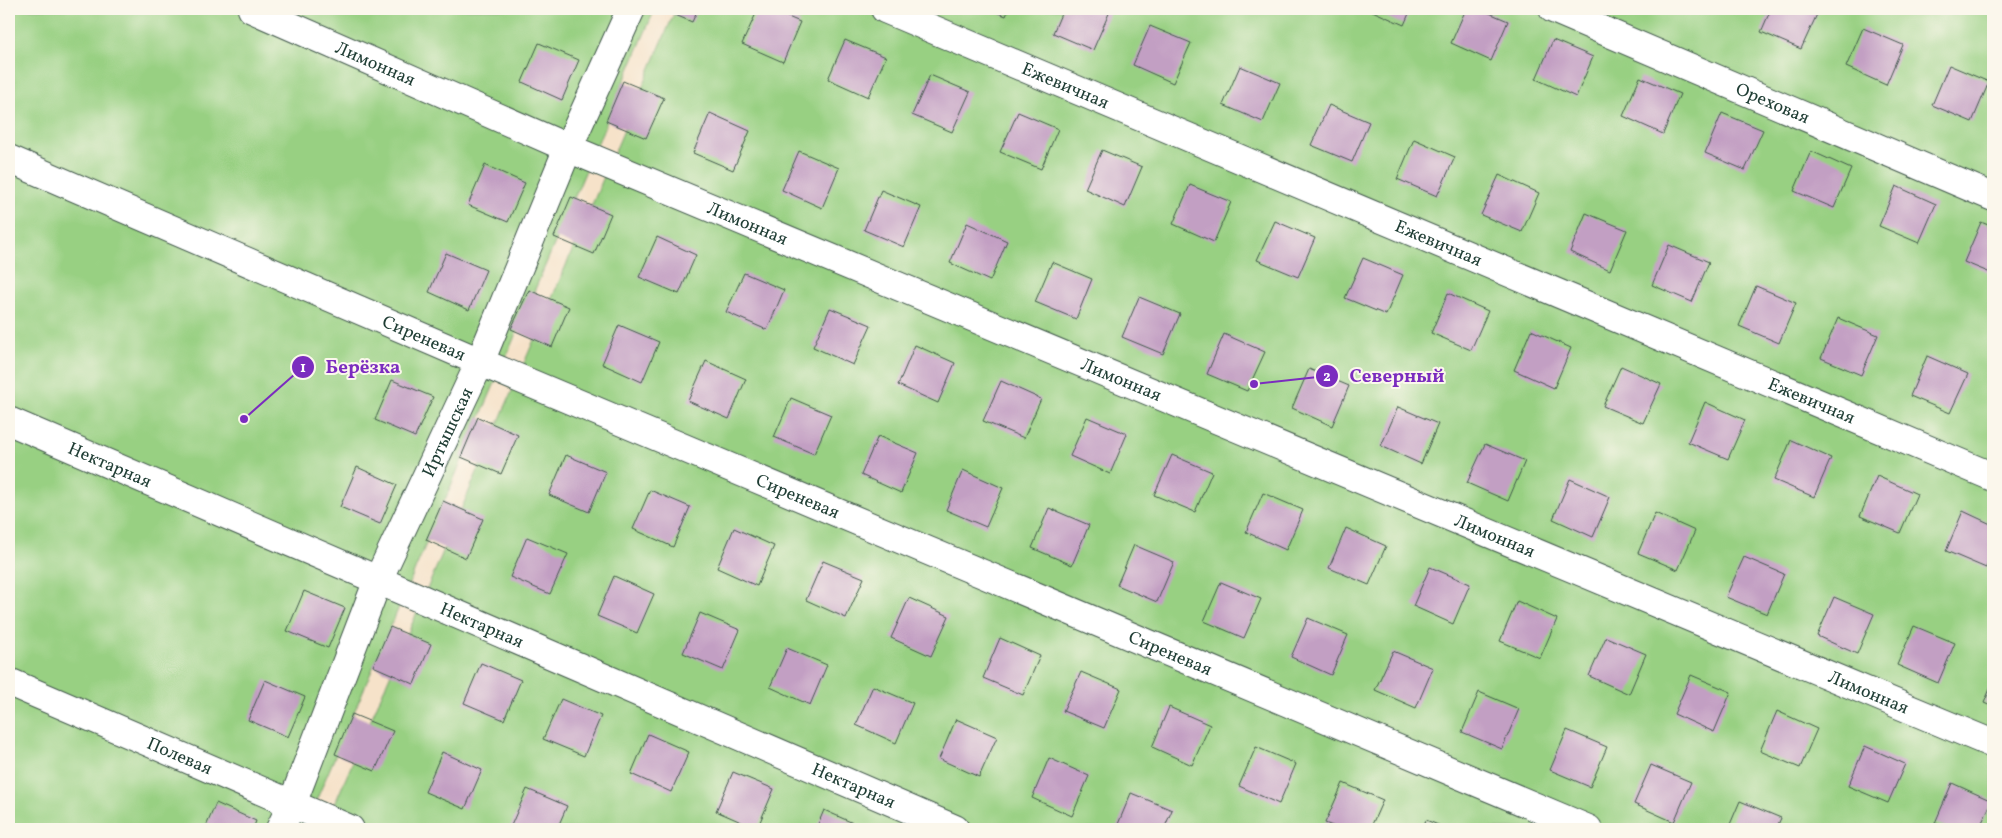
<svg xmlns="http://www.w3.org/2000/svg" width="2002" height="838" font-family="Vollkorn,serif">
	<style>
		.green { fill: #98d082; stroke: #5c865b }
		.building { fill: #c29fc3 }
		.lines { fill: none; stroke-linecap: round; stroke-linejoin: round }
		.minor-casing { stroke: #3f564a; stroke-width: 30 }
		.minor { stroke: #fff; stroke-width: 28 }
		.labels { text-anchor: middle; stroke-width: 4; stroke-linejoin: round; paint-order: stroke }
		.street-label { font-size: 18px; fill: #1f3d34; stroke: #fbf7ec }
		.leader { fill: none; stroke: #7b2cbf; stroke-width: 2 }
		.callout-dot { fill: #7b2cbf; stroke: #fbf7ec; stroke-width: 2 }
		.mark-label { font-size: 15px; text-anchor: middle; font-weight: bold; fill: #fff }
		.callout-label { font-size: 19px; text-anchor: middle; font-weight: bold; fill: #7b2cbf; stroke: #fbf7ec; stroke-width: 4; stroke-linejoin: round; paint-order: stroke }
	</style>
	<rect width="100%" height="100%" fill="#fbf7ec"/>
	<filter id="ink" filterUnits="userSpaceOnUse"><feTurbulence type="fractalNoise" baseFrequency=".02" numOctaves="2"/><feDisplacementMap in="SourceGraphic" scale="10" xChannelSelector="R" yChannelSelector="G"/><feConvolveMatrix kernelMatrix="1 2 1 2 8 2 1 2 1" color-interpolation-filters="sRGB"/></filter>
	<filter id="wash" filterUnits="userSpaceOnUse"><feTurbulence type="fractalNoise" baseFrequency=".0096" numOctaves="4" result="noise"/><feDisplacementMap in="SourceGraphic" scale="20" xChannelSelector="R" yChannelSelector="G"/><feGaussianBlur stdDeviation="1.12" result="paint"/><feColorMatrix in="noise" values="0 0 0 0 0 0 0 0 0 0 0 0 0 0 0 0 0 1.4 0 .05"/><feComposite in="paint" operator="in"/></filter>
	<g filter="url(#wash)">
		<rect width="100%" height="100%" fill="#f6e2c9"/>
		<path class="green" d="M9 9H655L304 829H9Z
			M676 9H1993V829H324Z"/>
		<g id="blocks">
			<path class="building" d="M661 9H698L692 22Z
				M758 9H769L800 22 783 62 742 44Z
				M988 9H1009L1006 16Z
				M1063 9H1106L1110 11 1093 50 1053 33Z
				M1368 9H1411L1404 25Z
				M1466 9H1480L1508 21 1491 61 1451 43Z
				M1771 9 1819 10 1801 49 1761 32Z
				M1150 26 1191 43 1173 83 1133 65Z
				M1863 28 1903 45 1886 85 1846 67Z
				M845 40 886 57 868 97 828 79Z
				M1553 40 1593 57 1576 97 1536 79Z
				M539 43 579 60 562 100 522 82Z
				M1949 65 1989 82 1972 122 1932 105Z
				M1240 66 1280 83 1263 122 1223 105Z
				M930 75 970 92 952 132 912 115Z
				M1640 77 1680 94 1663 134 1623 116Z
				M623 81 664 98 646 138 606 121Z
				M1329 105 1369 122 1352 162 1311 145Z
				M1018 112 1058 129 1041 169 1000 152Z
				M710 113 750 131 733 170 693 153Z
				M1722 113 1763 130 1745 170 1705 153Z
				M1414 139 1455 157 1437 196 1397 179Z
				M1102 150 1142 167 1125 207 1085 189Z
				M799 151 839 168 822 208 782 190Z
				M1811 151 1851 169 1834 208 1794 191Z
				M485 165 525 183 508 222 468 205Z
				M1499 175 1539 193 1522 232 1481 215Z
				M1190 185 1231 202 1214 242 1173 224Z
				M1896 186 1936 204 1919 243 1879 226Z
				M881 190 921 207 904 247 864 230Z
				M571 197 611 214 594 254 554 237Z
				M1586 213 1627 230 1610 270 1570 252Z
				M1275 221 1315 238 1298 277 1257 260Z
				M1981 222 1993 227V274L1964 262Z
				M967 223 1007 241 990 281 950 263Z
				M657 237 696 255 679 294 639 277Z
				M1669 245 1709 262 1692 302 1652 285Z
				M446 253 486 270 469 310 429 292Z
				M1363 258 1403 275 1386 315 1345 298Z
				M1052 262 1092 279 1076 319 1035 302Z
				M744 273 784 290 767 330 726 312Z
				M1756 286 1796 303 1779 343 1739 326Z
				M529 290 569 307 552 347 511 329Z
				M1448 293 1488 311 1471 350 1431 333Z
				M1139 297 1180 314 1163 354 1122 337Z
				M830 308 871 325 853 365 813 347Z
				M1838 318 1878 335 1861 375 1821 358Z
				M619 325 659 342 642 382 602 364Z
				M1531 330 1571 348 1554 388 1514 370Z
				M1224 334 1265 352 1247 391 1207 374Z
				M915 345 955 363 938 403 898 385Z
				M1927 356 1968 374 1950 413 1910 396Z
				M706 361 746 379 729 419 688 401Z
				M1621 366 1661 384 1643 423 1603 406Z
				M1309 369 1349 386 1332 426 1292 408Z
				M392 380 433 397 415 437 375 420Z
				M1001 381 1041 399 1024 438 983 421Z
				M791 398 831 415 814 454 774 437Z
				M1705 402 1745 420 1728 459 1688 442Z
				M1398 407 1438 424 1421 464 1381 446Z
				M478 417 518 435 501 474 461 457Z
				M1087 417 1127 434 1110 474 1070 456Z
				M878 436 918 453 901 493 861 475Z
				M1791 440 1831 458 1814 497 1774 480Z
				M1485 444 1525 461 1508 501 1467 483Z
				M566 455 606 472 589 512 549 495Z
				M1172 455 1212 472 1195 512 1154 495Z
				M357 467 397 485 380 524 340 507Z
				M963 470 1003 488 986 527 946 510Z
				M1877 476 1917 494 1900 533 1860 516Z
				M1570 479 1610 497 1593 537 1553 519Z
				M650 490 690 507 673 547 633 529Z
				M1263 493 1303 510 1286 550 1246 532Z
				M443 501 483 519 466 558 426 540Z
				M1049 508 1089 525 1072 565 1032 548Z
				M1963 511 1993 525V551L1986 568 1946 551Z
				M1655 513 1695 531 1678 570 1638 553Z
				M734 528 774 546 757 586 717 568Z
				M1346 528 1386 546 1369 585 1329 568Z
				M527 537 568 554 550 594 510 577Z
				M1134 545 1174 562 1157 602 1117 585Z
				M1744 557 1784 574 1767 614 1726 597Z
				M823 561 864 578 846 618 806 600Z
				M1430 567 1470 584 1453 624 1413 606Z
				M614 576 654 594 637 633 597 616Z
				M1221 582 1261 599 1244 638 1204 621Z
				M304 591 345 608 328 648 287 631Z
				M1834 597 1874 614 1857 654 1817 636Z
				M909 598 949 616 931 656 891 638Z
				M1517 601 1557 619 1540 658 1500 641Z
				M700 613 740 630 723 670 683 653Z
				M1308 618 1348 635 1331 675 1291 657Z
				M1914 626 1955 643 1938 683 1897 665Z
				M390 627 431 644 414 684 373 666Z
				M1606 637 1646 654 1629 694 1589 676Z
				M1000 638 1040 656 1023 695 983 678Z
				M787 648 827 665 810 705 770 687Z
				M1393 651 1433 668 1416 708 1375 690Z
				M481 663 521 680 504 720 464 703Z
				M1081 672 1121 689 1104 728 1063 711Z
				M1691 675 1731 692 1714 732 1674 714Z
				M265 680 305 697 288 737 248 720Z
				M1993 682V707L1984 703Z
				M873 686 913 703 896 743 856 725Z
				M1479 692 1519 709 1502 749 1462 732Z
				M561 699 601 716 584 756 543 739Z
				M1169 707 1210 725 1192 765 1152 747Z
				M1777 711 1817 729 1800 768 1760 751Z
				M352 714 393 731 375 771 335 754Z
				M956 719 997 737 979 777 939 759Z
				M1567 730 1607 747 1590 787 1550 770Z
				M648 734 689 752 671 792 631 774Z
				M1865 746 1905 764 1888 803 1848 786Z
				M1256 747 1296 764 1279 804 1239 786Z
				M442 752 482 770 465 809 425 792Z
				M1049 758 1089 776 1072 816 1032 798Z
				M1651 765 1691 782 1674 822 1634 804Z
				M733 772 774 789 757 829 716 811Z
				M1343 783 1383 800 1370 829H1340L1325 823Z
				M1952 783 1992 801 1979 829H1950L1935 823Z
				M527 789 567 806 557 829 510 828Z
				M1131 793 1172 810 1164 829H1116Z
				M1740 801 1781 818 1776 829H1728Z
				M216 803 256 821 253 829H205Z
				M824 810 864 828 863 829H816Z
				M1426 820 1448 829H1422Z"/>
		</g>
	</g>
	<g filter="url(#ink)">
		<use href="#blocks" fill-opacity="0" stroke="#3f564a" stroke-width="1"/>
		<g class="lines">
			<defs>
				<g id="minor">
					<path id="s1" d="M252 9 568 148 1993 744"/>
					<path id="s2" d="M885 9 1993 477"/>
					<path id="s3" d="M1553 9 1993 197"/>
					<path id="s4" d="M9 159 480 362 1588 829"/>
					<path id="s5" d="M9 421 955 829"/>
					<path id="s6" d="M9 682 350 829"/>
					<path id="s7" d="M280 829 292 804 378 580 480 362 568 148 631 9"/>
				</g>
			</defs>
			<use href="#minor" class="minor-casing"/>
			<use href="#minor" class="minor"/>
		</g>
	</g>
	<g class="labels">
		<g class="street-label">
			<text dy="6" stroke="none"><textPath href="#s1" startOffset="135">Лимонная</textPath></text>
			<text dy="6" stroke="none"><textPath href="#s2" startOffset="196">Ежевичная</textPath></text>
			<text dy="6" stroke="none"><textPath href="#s3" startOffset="239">Ореховая</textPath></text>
			<text dy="6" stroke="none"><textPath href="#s1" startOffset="540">Лимонная</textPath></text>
			<text dy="6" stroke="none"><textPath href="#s2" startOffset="601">Ежевичная</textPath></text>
			<text dy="6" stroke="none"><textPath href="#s4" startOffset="452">Сиреневая</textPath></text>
			<text dy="6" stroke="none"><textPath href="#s1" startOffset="945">Лимонная</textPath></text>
			<text dy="6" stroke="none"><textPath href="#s2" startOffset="1006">Ежевичная</textPath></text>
			<text dy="6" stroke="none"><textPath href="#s7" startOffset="431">Иртышская</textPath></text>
			<text dy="6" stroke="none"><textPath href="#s5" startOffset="110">Нектарная</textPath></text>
			<text dy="6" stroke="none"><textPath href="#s4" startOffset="858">Сиреневая</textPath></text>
			<text dy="6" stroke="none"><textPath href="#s1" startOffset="1350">Лимонная</textPath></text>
			<text dy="6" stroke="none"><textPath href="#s5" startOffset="515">Нектарная</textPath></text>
			<text dy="6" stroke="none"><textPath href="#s4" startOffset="1262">Сиреневая</textPath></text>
			<text dy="6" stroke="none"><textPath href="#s1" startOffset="1755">Лимонная</textPath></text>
			<text dy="6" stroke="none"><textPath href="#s6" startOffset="186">Полевая</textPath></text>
			<text dy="6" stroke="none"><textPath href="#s5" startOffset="920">Нектарная</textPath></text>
		</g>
	</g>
	<path class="leader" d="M244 419L303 367M1254 384L1327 376"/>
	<g class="callout-dot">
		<circle cx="244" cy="419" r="5"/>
		<circle cx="1254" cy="384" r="5"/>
		<circle cx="303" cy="367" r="12"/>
		<circle cx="1327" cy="376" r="12"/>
	</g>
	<g class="mark-label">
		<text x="303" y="372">1</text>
		<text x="1327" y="381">2</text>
	</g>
	<g class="callout-label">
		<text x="363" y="373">Берёзка</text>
		<text x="1397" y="382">Северный</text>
	</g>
	<rect width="2002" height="838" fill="none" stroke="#fbf7ec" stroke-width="30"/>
</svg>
